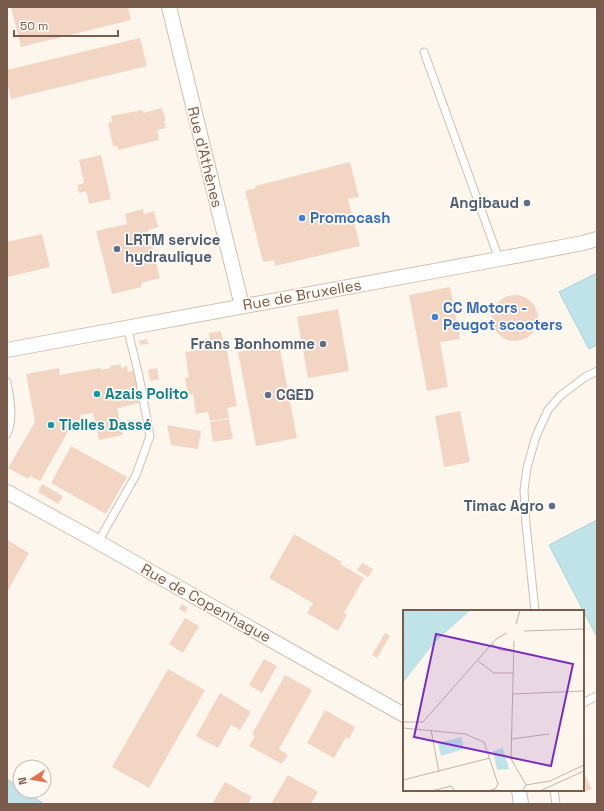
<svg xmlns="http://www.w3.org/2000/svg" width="604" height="811" font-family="'Space Grotesk',sans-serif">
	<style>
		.water { fill: #bfe3e8; stroke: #a5d3da }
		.building { fill: #f3d5c3 }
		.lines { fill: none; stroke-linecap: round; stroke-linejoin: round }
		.service-casing { stroke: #d1beb0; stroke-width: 9 }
		.minor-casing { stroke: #d1beb0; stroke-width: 16 }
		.service { stroke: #fff; stroke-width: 7 }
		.minor { stroke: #fff; stroke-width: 14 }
		.service-dot { fill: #5c6f8a; stroke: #fffaf3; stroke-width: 1.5 }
		.shop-dot { fill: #3f7fe0; stroke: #fffaf3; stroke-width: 1.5 }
		.culture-dot { fill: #0f9aa8; stroke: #fffaf3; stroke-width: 1.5 }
		.labels { text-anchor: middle; stroke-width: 3.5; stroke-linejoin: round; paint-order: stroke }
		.street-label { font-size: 15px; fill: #7a5c4d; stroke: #fffaf3 }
		.service-label { font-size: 15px; font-weight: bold; fill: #4e5e75; stroke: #fffaf3; text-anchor: end }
		.shop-label { font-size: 15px; font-weight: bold; fill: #366cbe; stroke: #fffaf3; text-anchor: start }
		.culture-label { font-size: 15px; font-weight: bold; fill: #0d838f; stroke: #fffaf3; text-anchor: start }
		.inset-road { fill: none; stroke: #c5b3a7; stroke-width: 1 }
		.view { fill: #7b2cbf; fill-opacity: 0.15; stroke: #7b2cbf; stroke-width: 2 }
		.inset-edge { fill: none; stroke: #7a5c4d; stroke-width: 2 }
	</style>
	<rect width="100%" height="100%" fill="#fdf6ec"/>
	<path class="water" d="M597 273V345L589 349 559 292Z
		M597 520V637L549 545Z
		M7 779 20 788V791H25L44 804H7Z"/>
	<path class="building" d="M11 7H128L131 20 21 47Z
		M140 38 147 66 11 99 7 82V70Z
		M162 108 166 121H164L166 128 157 130 159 140 118 150 117 146H113L108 123 112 122 111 116 142 110 143 113Z
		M101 155 111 199 89 204 86 191 79 193 77 185 84 183 79 160Z
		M350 162 359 197 348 199 360 246 275 266 274 260 263 262 245 191 256 188 255 186Z
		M143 209 144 214 154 211 158 227 148 230 160 278 141 283 142 287 112 294 96 231 127 224 125 214Z
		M42 234 50 267 7 277V242Z
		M450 287 460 339 440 342 448 387 427 391 409 295Z
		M492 318a23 23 0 1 1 46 0a23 23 0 1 1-46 0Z
		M338 309 349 371 308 378 297 317Z
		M221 331 223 340H225L237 406 227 408 229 418 210 421 208 412 196 414 193 394 188 395 185 378 189 377 185 352 211 348 209 333Z
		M147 339 148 344 140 345 139 341Z
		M279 344 297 438 256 446 238 352 249 350V346L258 345V348Z
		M121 364V368L127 366 128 372 134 370 140 403 117 408 123 435 99 440 93 413 80 415 83 430 70 428 40 481 30 476 28 479 8 468 35 422 26 374 59 368 60 375 100 368 101 370 110 368V366Z
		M157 368 159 379 150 381 148 370Z
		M460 411 470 462 444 467 435 416Z
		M229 419 233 439 213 442 210 422Z
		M167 425 201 431 198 449 171 445Z
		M71 446 127 477 106 514 51 483Z
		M42 484 63 496 58 504 38 492Z
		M294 534 342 562 340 564 364 578 344 613 347 615 338 631 307 613 313 603 269 578Z
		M7 540 29 553 7 592Z
		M362 563 373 569 368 577 357 570Z
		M182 604 188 608 185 613 179 609Z
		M185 618 199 626 183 653 169 644Z
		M385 633 390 636 377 658 372 655Z
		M264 659 277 666 262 693 249 685Z
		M168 669 205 690 149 788 112 767Z
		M285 675 312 690 279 749 288 755 282 764 249 746 255 736 252 734Z
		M220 693 251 712 240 730 231 725 218 748 196 736Z
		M325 710 355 727 349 739 346 737 334 758 307 743Z
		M583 771 592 789 585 792 583 787Z
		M288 775 318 792 311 804H271Z
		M225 782 252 797 248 804H212Z"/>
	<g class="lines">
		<defs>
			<path id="service" d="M424 52 499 259
				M7 382C10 399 14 418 7 434
				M98 542 136 475 150 436 139 376 127 327
				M535 611 526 524 524 490 527 468 536 436 548 410 560 396 585 377 597 371
				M583 703 597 696
				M554 790 556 804"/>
			<path id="minor" d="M169 7 242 306
				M7 350 499 259 583 243 597 239
				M7 492 98 542 404 715
				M519 790 521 804"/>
		</defs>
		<use href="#service" class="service-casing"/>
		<use href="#minor" class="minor-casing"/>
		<use href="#service" class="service"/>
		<use href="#minor" class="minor"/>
	</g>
	<g class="service-dot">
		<circle cx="527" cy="203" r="4"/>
		<circle cx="117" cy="249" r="4"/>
		<circle cx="323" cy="344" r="4"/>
		<circle cx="268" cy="395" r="4"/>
		<circle cx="552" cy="506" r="4"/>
	</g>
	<g class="shop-dot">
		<circle cx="302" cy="218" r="4"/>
		<circle cx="435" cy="317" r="4"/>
	</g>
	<g class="culture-dot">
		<circle cx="97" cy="394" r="4"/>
		<circle cx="51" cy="425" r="4"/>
	</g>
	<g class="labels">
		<g class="street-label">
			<text transform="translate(205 157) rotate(76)" y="5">Rue d'Athènes</text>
			<text transform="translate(302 295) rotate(-10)" y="5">Rue de Bruxelles</text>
			<text transform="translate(206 603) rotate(29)" y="5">Rue de Copenhague</text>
		</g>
		<g class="service-label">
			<text x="519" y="208">Angibaud</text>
			<text x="125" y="245" text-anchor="start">LRTM service<tspan x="125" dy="17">hydraulique</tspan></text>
			<text x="315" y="349">Frans Bonhomme</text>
			<text x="276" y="400" text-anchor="start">CGED</text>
			<text x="544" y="511">Timac Agro</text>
		</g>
		<g class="shop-label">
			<text x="310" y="223">Promocash</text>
			<text x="443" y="313">CC Motors -<tspan x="443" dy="17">Peugot scooters</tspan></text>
		</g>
		<g class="culture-label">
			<text x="105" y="399">Azais Polito</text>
			<text x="59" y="430">Tielles Dassé</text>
		</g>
	</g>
	<g transform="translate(403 610)">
		<rect width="181" height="181" fill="#fdf6ec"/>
		<path d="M0 0H68L32 32 0 73ZM58 127 61 139 38 146 35 133ZM100 138 106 159 94 160 90 141Z" fill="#bfe3e8"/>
		<path class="inset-road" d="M113 14 117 0M121 21 181 19M111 31 108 149 123 175M89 34 97 40 110 41M75 51 91 63H110M109 84 181 81M0 112H20L93 29 104 23M0 118 62 124 81 132 95 174 92 179 85 181M28 120 36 162M108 129 146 124M0 170 87 148M29 181 48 176 52 181M119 181 123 175 147 171 181 155M137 181 181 161"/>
		<path class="view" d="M33 24 170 54 148 156 11 127Z"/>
		<rect width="181" height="181" class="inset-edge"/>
	</g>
	<rect width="604" height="811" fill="none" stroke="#7a5c4d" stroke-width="16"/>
	<g transform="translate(32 779) rotate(258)"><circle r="19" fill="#fffaf3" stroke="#cabbb1"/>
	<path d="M0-3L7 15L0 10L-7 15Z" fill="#e76f51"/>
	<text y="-6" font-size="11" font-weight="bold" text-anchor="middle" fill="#7a5c4d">N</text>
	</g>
	<path d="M14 30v6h104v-6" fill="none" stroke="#7a5c4d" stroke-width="2"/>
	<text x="20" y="30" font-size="12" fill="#7a5c4d" stroke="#fffaf3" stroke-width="3" paint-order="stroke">50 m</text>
</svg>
